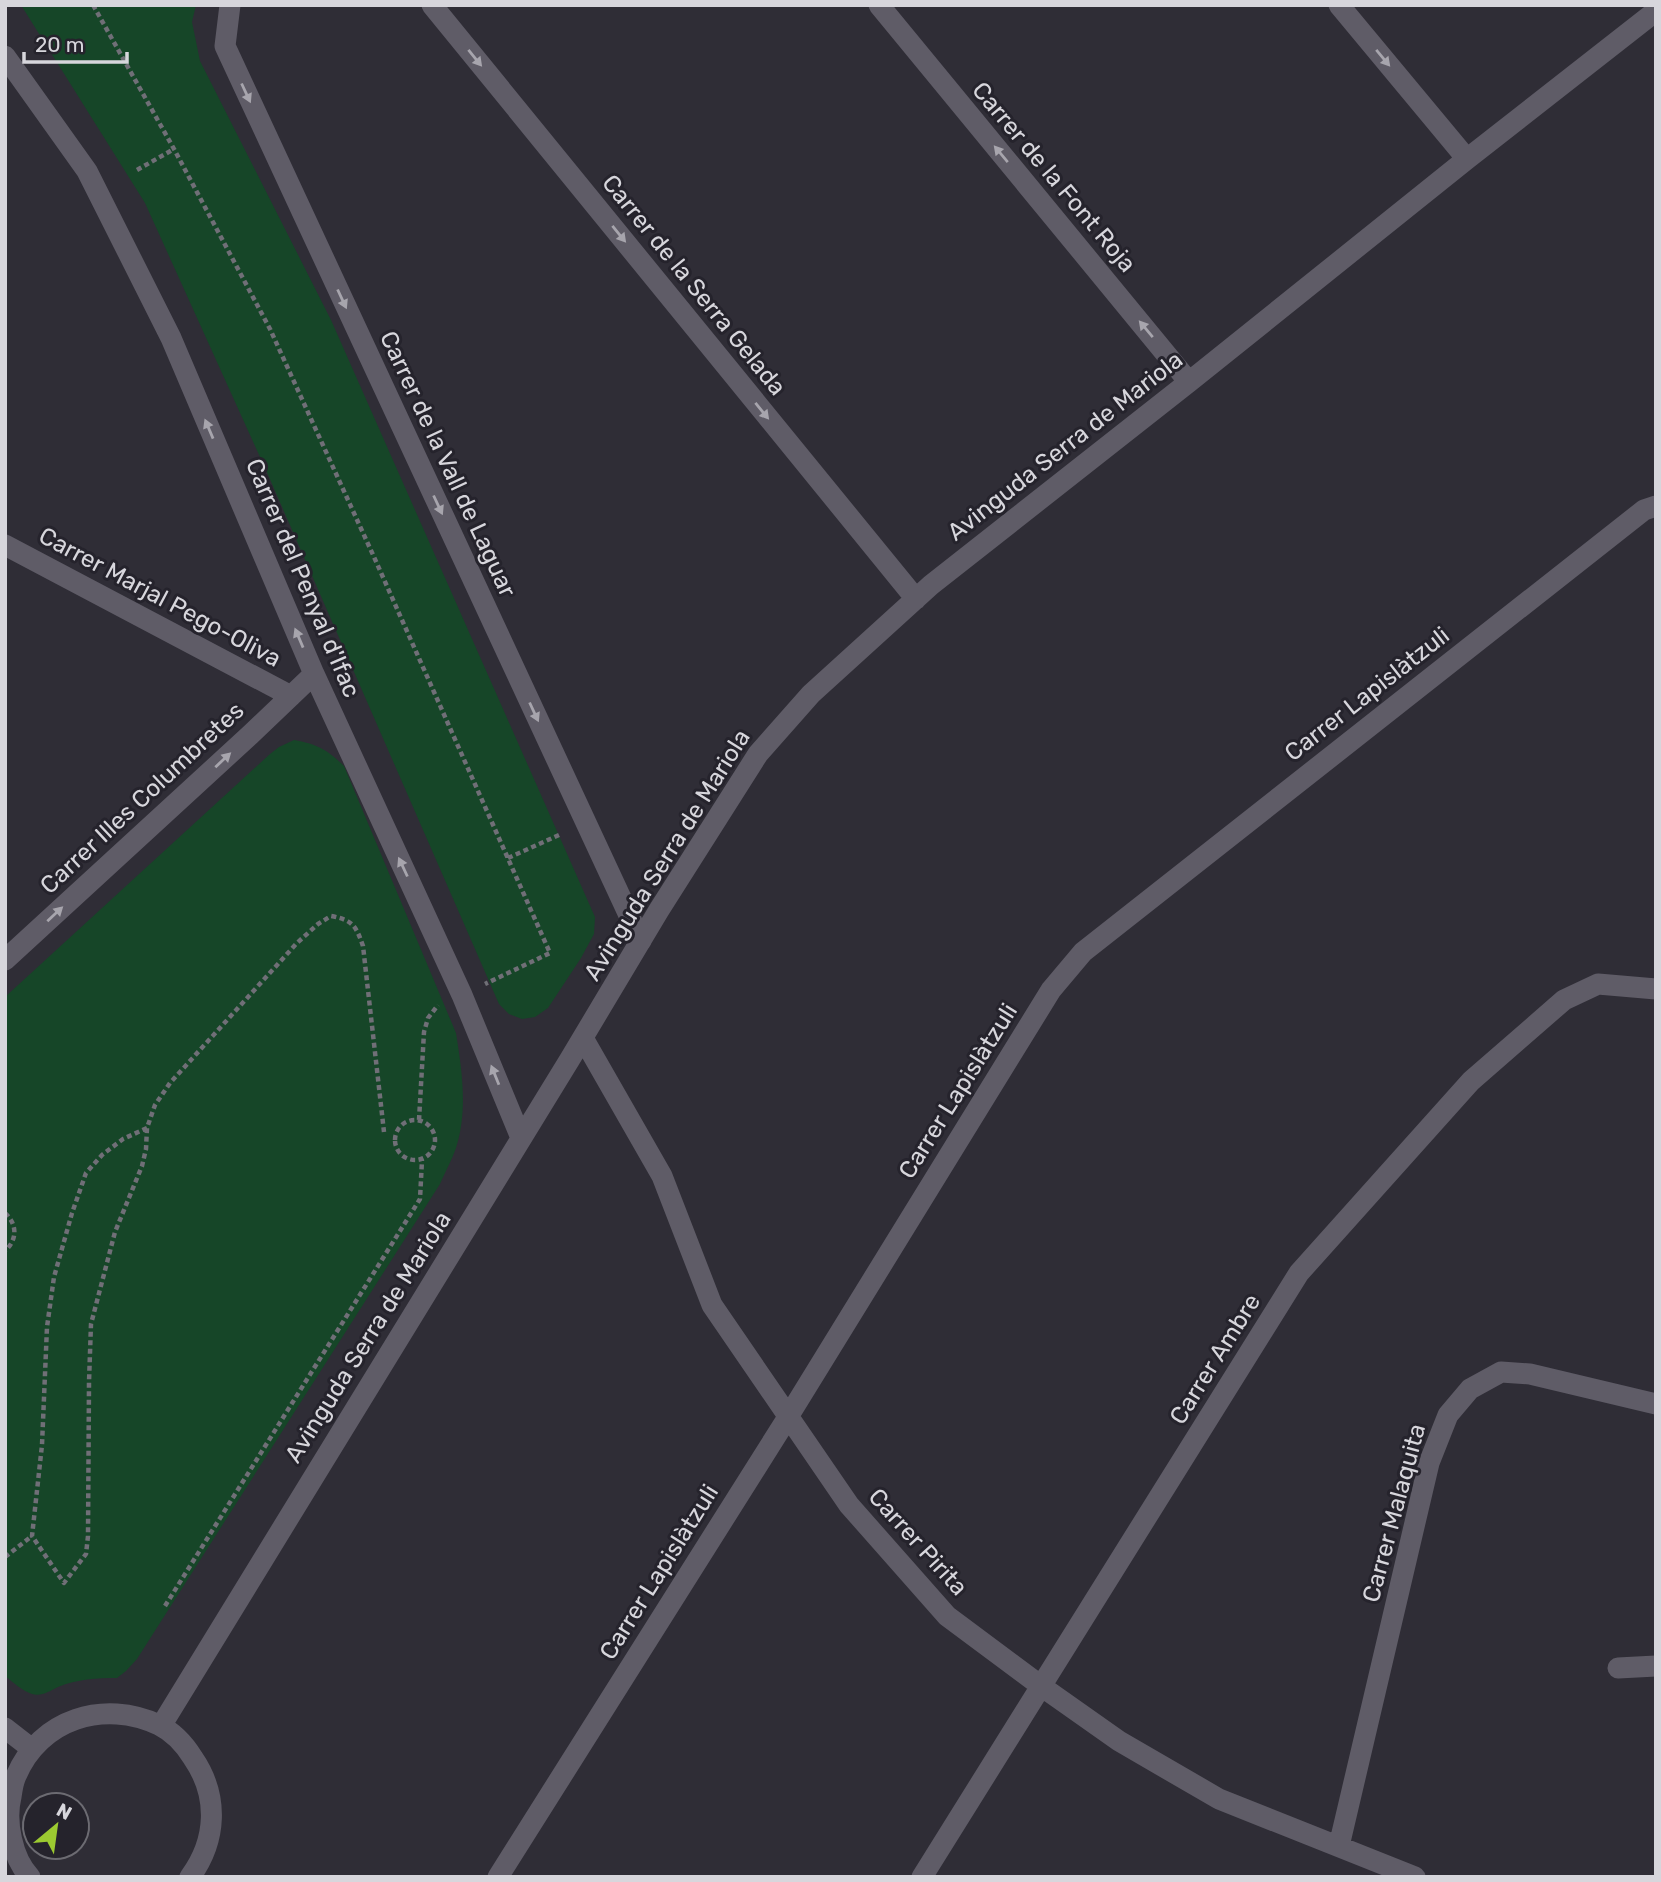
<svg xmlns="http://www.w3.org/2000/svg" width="1661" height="1882" font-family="Rubik,sans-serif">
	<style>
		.green { fill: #164628 }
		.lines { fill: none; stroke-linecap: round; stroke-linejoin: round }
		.path { stroke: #706f77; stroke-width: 4.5; stroke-dasharray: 5 3.5; stroke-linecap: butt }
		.street { stroke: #5f5c67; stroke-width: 21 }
		.oneway { fill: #a7a5ad }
		.labels { text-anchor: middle; stroke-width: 6; stroke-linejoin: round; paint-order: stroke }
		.street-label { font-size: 24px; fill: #d7d6dc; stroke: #25232c }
	</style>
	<rect width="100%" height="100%" fill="#2f2d36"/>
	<path class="green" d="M21 5H196L192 22 200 61 331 320 595 917 594 934 581 958 548 1008 535 1017 522 1019 509 1014 499 1004 265 468 145 203Z
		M294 740C317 744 328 750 344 766L456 1033C462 1071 468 1110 456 1148 452 1160 445 1172 440 1184L137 1659 126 1671 117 1678C97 1678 77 1679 58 1687 50 1691 41 1697 32 1694 22 1691 13 1682 5 1676V997L270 754 279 747Z"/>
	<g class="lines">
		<path class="path" d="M93 5 174 149 270 329 374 557 550 953 485 984
			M137 170 174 149
			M508 858 559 835
			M395 1140a20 20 0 1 1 40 0a20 20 0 1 1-40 0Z
			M419 1120 424 1032 428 1018 438 1005
			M147 1128 123 1139 102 1155 86 1173 72 1213 54 1277 47 1327 42 1445 32 1536 64 1583 86 1554 88 1536 89 1382 91 1324 115 1232 142 1166 146 1149 147 1128 155 1105 170 1083 297 943 318 924 331 916C353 920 356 926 363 946L384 1132
			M5 1213C17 1224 18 1239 5 1251
			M5 1557 32 1536
			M165 1606 420 1199 422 1160"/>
		<path class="street" d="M230 5 225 46 641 941
			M432 5 916 599
			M879 5 1189 382
			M1339 5 1467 159
			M5 56 87 171 171 338 314 674 462 995 521 1138
			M5 545 291 696
			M5 960 250 735 314 674
			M583 1038 662 1176 712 1305 849 1505 947 1616 1041 1686 1119 1741 1219 1799 1415 1877
			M1618 1668 1656 1666
			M161 1726 570 1059 659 910 758 754 811 694 931 585 1189 382 1467 159 1656 11
			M5 1728 32 1749
			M1339 1846 1429 1463 1448 1415 1470 1389 1501 1372 1530 1374 1656 1404
			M30 1877C12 1858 5 1821 11 1797 12 1790 13 1782 16 1776 40 1719 104 1699 159 1725 173 1732 185 1745 193 1758 219 1796 217 1840 190 1877
			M498 1877 788 1417 1051 990 1083 952 1644 510 1656 506
			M922 1877 1299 1273 1471 1081 1564 1000 1598 984 1656 989"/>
	</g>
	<defs><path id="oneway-solid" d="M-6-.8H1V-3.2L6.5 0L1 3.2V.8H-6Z" transform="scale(1.75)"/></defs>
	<g class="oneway">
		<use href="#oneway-solid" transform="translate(475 58) rotate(51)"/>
		<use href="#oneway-solid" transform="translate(1383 58) rotate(50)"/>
		<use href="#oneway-solid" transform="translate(246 93) rotate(65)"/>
		<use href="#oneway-solid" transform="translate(1001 154) rotate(-130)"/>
		<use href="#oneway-solid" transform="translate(619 234) rotate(51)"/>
		<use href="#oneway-solid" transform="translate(342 299) rotate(65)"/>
		<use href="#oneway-solid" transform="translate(1146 329) rotate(-130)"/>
		<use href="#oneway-solid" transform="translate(762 411) rotate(51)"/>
		<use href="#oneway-solid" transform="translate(209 429) rotate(-113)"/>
		<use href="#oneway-solid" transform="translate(438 505) rotate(65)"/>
		<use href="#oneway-solid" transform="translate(299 638) rotate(-113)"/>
		<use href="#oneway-solid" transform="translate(534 712) rotate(65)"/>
		<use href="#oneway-solid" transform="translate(223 760) rotate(-43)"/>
		<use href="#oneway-solid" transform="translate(403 867) rotate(-115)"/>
		<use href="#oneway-solid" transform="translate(55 914) rotate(-43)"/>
		<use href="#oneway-solid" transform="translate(495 1075) rotate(-112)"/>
	</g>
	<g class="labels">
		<g class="street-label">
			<text transform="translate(1054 177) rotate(50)" y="8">Carrer de la Font Roja</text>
			<text transform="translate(694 285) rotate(51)" y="8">Carrer de la Serra Gelada</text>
			<text transform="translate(1065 446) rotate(-38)" y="8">Avinguda Serra de Mariola</text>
			<text transform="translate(448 464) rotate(65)" y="8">Carrer de la Vall de Laguar</text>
			<text transform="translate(303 578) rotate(67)" y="8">Carrer del Penyal d'Ifac</text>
			<text transform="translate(160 597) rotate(28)" y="8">Carrer Marjal Pego-Oliva</text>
			<text transform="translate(1367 694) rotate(-38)" y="8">Carrer Lapislàtzuli</text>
			<text transform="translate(142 798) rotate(-43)" y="8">Carrer Illes Columbretes</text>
			<text transform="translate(667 855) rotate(-58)" y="8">Avinguda Serra de Mariola</text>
			<text transform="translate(958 1091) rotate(-58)" y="8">Carrer Lapislàtzuli</text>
			<text transform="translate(368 1337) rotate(-58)" y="8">Avinguda Serra de Mariola</text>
			<text transform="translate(1215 1359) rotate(-58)" y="8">Carrer Ambre</text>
			<text transform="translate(1394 1513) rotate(-75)" y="8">Carrer Malaquita</text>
			<text transform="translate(918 1542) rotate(48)" y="8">Carrer Pirita</text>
			<text transform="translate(659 1572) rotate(-58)" y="8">Carrer Lapislàtzuli</text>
		</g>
	</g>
	<rect width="1661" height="1882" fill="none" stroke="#d7d6dc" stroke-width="14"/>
	<g transform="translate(56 1826) rotate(29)"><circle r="33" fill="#25232c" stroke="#6c6b72" stroke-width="2"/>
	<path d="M0-5L12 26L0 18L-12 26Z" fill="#9cca31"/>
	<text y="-10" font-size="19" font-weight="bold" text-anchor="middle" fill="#d7d6dc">N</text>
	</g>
	<path d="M24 52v10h103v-10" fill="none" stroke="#d7d6dc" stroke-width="3.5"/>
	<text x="35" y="52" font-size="21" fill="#d7d6dc" stroke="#25232c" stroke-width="5" paint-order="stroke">20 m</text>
</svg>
